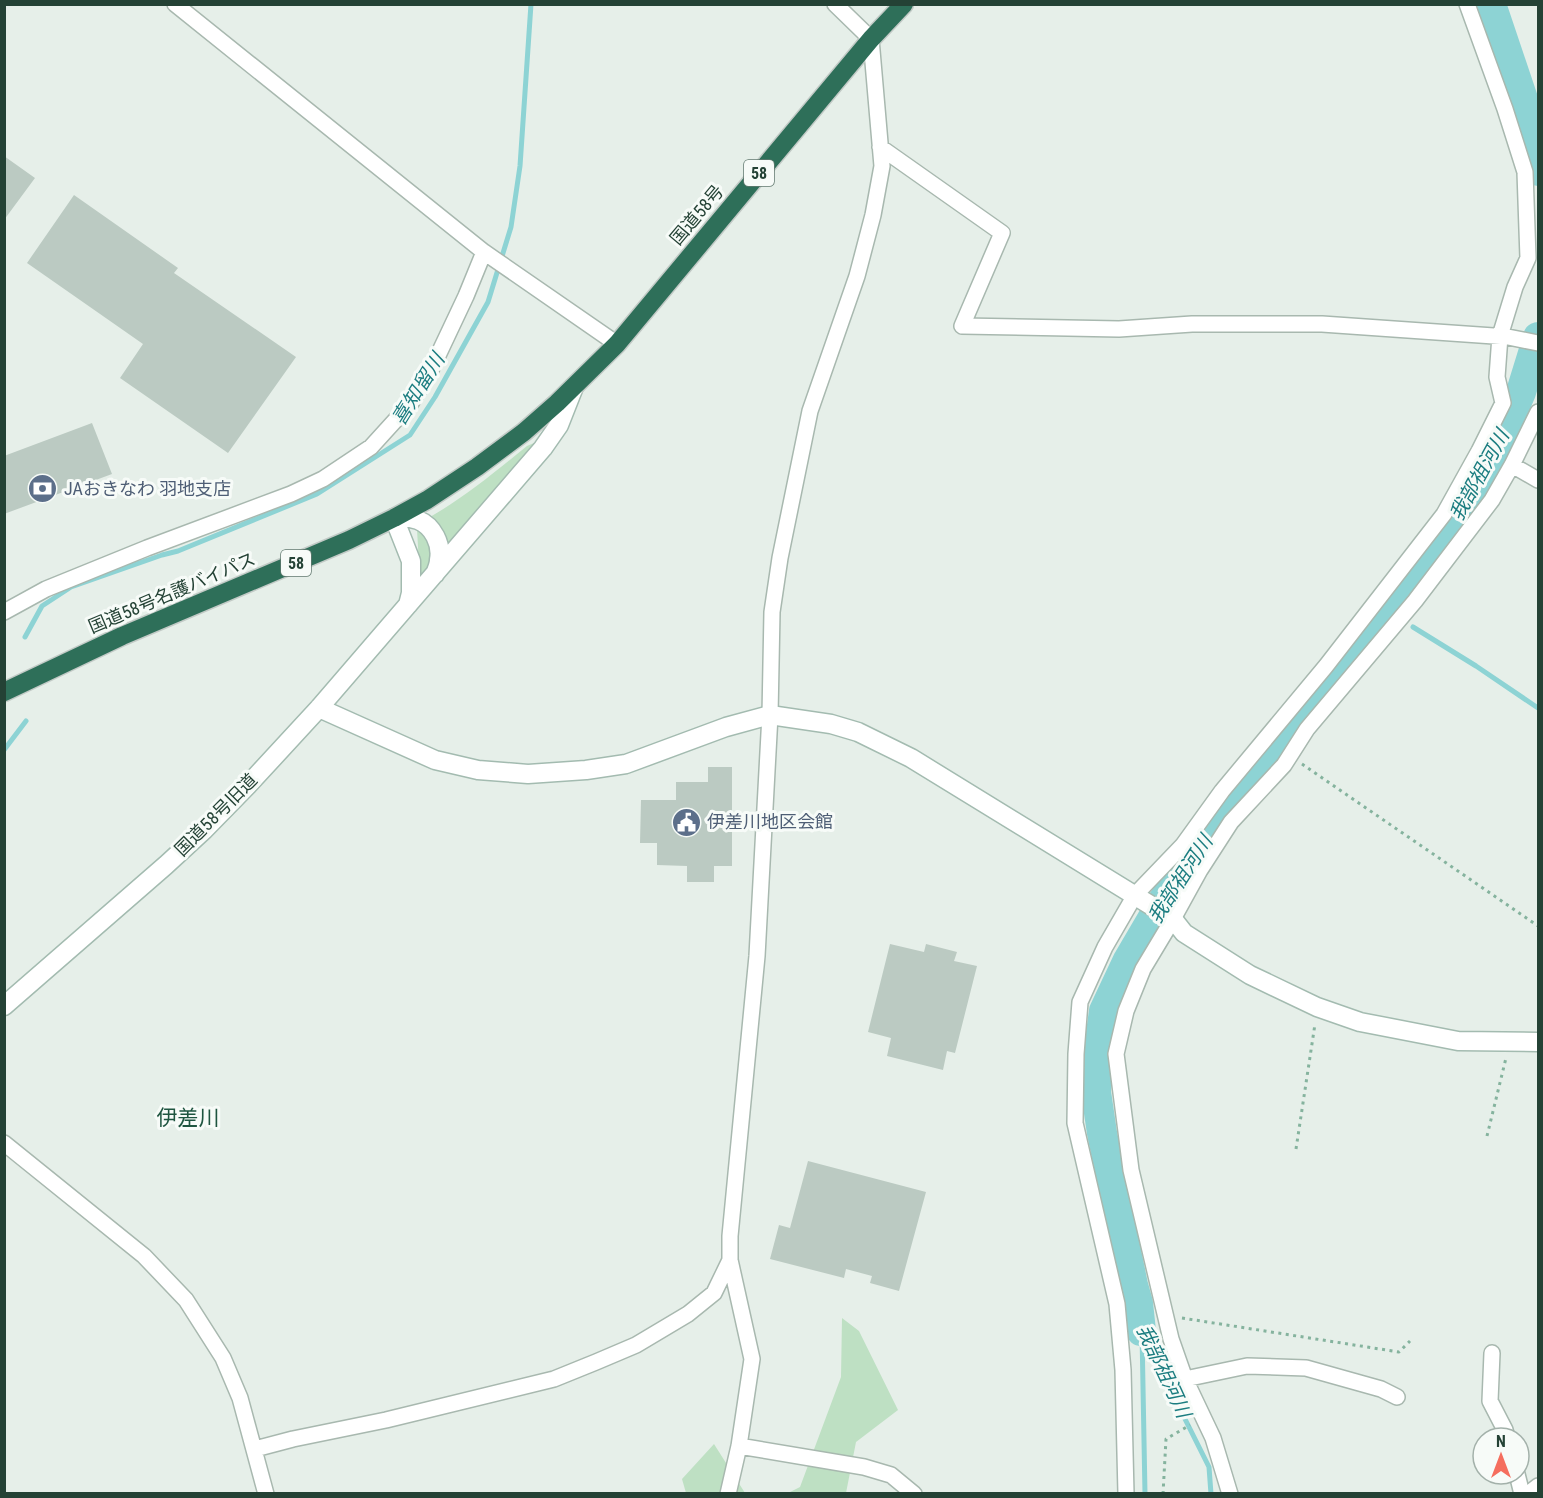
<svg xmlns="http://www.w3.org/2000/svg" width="1543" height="1498" font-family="'Roboto Condensed','Noto Sans JP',sans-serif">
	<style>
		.green { fill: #bee0c3 }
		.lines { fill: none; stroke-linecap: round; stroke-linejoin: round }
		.stream { stroke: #8dd3d4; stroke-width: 5 }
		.river { stroke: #8dd3d4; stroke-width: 30 }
		.building { fill: #bbcac2 }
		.street-casing { stroke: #a8b8af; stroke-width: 18 }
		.secondary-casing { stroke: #a3bbb0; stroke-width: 21 }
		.highway-casing { stroke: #c2cac6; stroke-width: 21 }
		.path { stroke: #85b39e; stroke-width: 3; stroke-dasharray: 3 4.5; stroke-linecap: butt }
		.street { stroke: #fff; stroke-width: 15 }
		.secondary { stroke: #fff; stroke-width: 18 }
		.highway { stroke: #2e6f59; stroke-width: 18 }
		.labels { text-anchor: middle; stroke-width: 6; stroke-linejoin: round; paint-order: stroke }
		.shield { fill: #f7fbf8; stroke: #637a70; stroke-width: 1.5 }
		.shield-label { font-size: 16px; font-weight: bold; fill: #244235 }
		.street-label { font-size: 18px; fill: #244235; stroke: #f7fbf8 }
		.service-label { font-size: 18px; fill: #4e5e75; stroke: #f7fbf8; text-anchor: start }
		.water-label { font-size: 20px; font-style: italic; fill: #1b7d80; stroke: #f7fbf8 }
		.quarter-label { font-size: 21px; fill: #1f5540; stroke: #f7fbf8 }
	</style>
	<rect width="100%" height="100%" fill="#e6efe9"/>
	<path class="green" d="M534 443 536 445 448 553C447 535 444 528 430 517 465 497 495 472 527 446Z
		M417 529C436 547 433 562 420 583Z
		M842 1318 859 1331 898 1410 856 1442 846 1493 786 1494 800 1487 841 1377Z
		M714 1444 745 1493H686L682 1479Z"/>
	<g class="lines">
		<path class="stream" d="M1385 612H1386
			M1413 627 1476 666 1538 708
			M25 637 42 606 71 587 162 555 178 551 317 494 410 435 435 397 488 302 511 227 520 166 531 4
			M4 750 26 721
			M1141 1331 1209 1467 1211 1494
			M1142 1333 1145 1494"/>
		<path class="river" d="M1491 4 1523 99 1538 171
			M1141 1331 1138 1303 1133 1285 1102 1133 1096 1092 1099 1047 1104 1011 1128 960 1162 902 1209 833 1463 511 1492 460 1521 392 1538 337"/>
	</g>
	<path class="building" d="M4 156 35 178 4 220Z
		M74 195 178 268 174 273 296 357 228 453 120 378 143 344 27 263Z
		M92 423 112 474 4 514V456Z
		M708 767H732V866H714V882H687V866L657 865V843H640L641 800H676V782H708Z
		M890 944 924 952 926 944 957 952 954 961 977 966 955 1053 947 1051 943 1070 887 1056 891 1038 868 1032Z
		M808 1161 926 1192 899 1291 870 1283 872 1276 846 1269 844 1278 770 1259 779 1225 790 1228Z"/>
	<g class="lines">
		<defs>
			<path id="street" d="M175 4 484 252 617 344
				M880 147 1002 233 962 326 1119 329 1192 324H1322L1508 337 1538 343
				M1512 465 1538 480
				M4 612 46 589 147 548 291 494 323 479 371 447 411 403 433 366 466 296 484 252
				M4 1143 144 1256 186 1300 223 1358 240 1398 266 1494
				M1492 1353 1490 1401 1505 1430 1507 1438
				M1185 1379 1247 1366 1306 1368 1381 1389 1397 1397
				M739 1446 864 1467 891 1475 914 1494
				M255 1449 293 1439 386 1420 554 1379 596 1362 636 1345 688 1314 714 1293 730 1260
				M1517 1474 1522 1494
				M728 1494 739 1446 752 1359 730 1260V1236L757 956 770 715 772 612 780 558 810 411 857 276 873 215 882 166 871 39 835 4
				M1126 1494 1123 1370 1117 1304 1075 1123 1076 1054 1080 1002 1105 947 1135 895 1183 845 1222 791 1326 666 1444 514 1479 451 1503 403 1497 377 1500 336 1515 287 1528 258 1525 172 1505 109 1467 4
				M1230 1494 1213 1438 1185 1379 1171 1339 1131 1170 1116 1054 1126 1011 1143 969 1173 919 1200 870 1231 822 1284 765 1307 729 1415 601 1492 500 1512 465 1538 412
				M1528 1494 1538 1486"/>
			<path id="secondary" d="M408 605 411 593V561L394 518C402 517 410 517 418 520 433 526 442 544 439 560 439 564 437 569 435 574
				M319 708 435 760 478 770 528 774 586 770 626 764 726 727 770 715 831 724 858 732 911 758 1173 919 1184 933 1250 975 1317 1007 1360 1022 1458 1041 1538 1042
				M4 1006 166 865 204 830 248 785 319 708 543 448 559 425 574 387"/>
			<path id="highway" d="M4 692 122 636 349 540 394 518 427 500 477 467 524 432 557 403 617 344 871 39 904 4"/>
		</defs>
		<use href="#street" class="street-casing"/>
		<use href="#secondary" class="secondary-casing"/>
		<use href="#highway" class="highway-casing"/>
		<path class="path" d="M1302 764 1538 926
			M1487 1136 1506 1058
			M1296 1149 1315 1024
			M1182 1318 1399 1352 1410 1341
			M1163 1494 1166 1439 1190 1425"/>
		<use href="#street" class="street"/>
		<use href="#secondary" class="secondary"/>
		<use href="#highway" class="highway"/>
	</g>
	<defs>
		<symbol id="bank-disc" viewBox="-11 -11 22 22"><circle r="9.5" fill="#5c6f8a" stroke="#f7fbf8"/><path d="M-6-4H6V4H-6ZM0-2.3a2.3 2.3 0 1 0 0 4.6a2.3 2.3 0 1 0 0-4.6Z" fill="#fff"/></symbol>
		<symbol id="civic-disc" viewBox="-11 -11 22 22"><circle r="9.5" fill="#5c6f8a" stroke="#f7fbf8"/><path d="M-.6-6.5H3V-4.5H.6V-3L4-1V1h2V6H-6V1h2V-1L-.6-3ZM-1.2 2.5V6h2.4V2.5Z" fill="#fff"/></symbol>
	</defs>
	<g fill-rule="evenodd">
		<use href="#bank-disc" x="26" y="472" width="33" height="33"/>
		<use href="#civic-disc" x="670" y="806" width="33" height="33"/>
	</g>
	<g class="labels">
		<g class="shield">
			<rect x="744" y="160" width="30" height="26" rx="4.5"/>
			<rect x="281" y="550" width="30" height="26" rx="4.5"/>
		</g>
		<g class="shield-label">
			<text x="759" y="179">58</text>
			<text x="296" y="569">58</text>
		</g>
		<g class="street-label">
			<text transform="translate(697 215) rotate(-50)" y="6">国道58号</text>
			<text transform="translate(172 593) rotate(-23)" y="6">国道58号名護バイパス</text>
			<text transform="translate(216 815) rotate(-45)" y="6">国道58号旧道</text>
		</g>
		<g class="service-label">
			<text x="64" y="495">JAおきなわ 羽地支店</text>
			<text x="707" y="828">伊差川地区会館</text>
		</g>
		<g class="water-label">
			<text transform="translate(418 389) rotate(-58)" y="7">喜知留川</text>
			<text transform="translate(1479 475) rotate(-61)" y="7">我部祖河川</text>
			<text transform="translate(1180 879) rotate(-57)" y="7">我部祖河川</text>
			<text transform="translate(1164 1371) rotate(65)" y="7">我部祖河川</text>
		</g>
		<g class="quarter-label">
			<text x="188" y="1125">伊差川</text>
		</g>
	</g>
	<rect width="1543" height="1498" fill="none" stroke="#244235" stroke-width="12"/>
	<g transform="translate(1501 1456)"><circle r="28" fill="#f7fbf8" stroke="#a3b1aa" stroke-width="1.5"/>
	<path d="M0-4.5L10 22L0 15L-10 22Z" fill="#f56e5e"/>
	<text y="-9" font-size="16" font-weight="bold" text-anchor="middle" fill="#244235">N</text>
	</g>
</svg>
